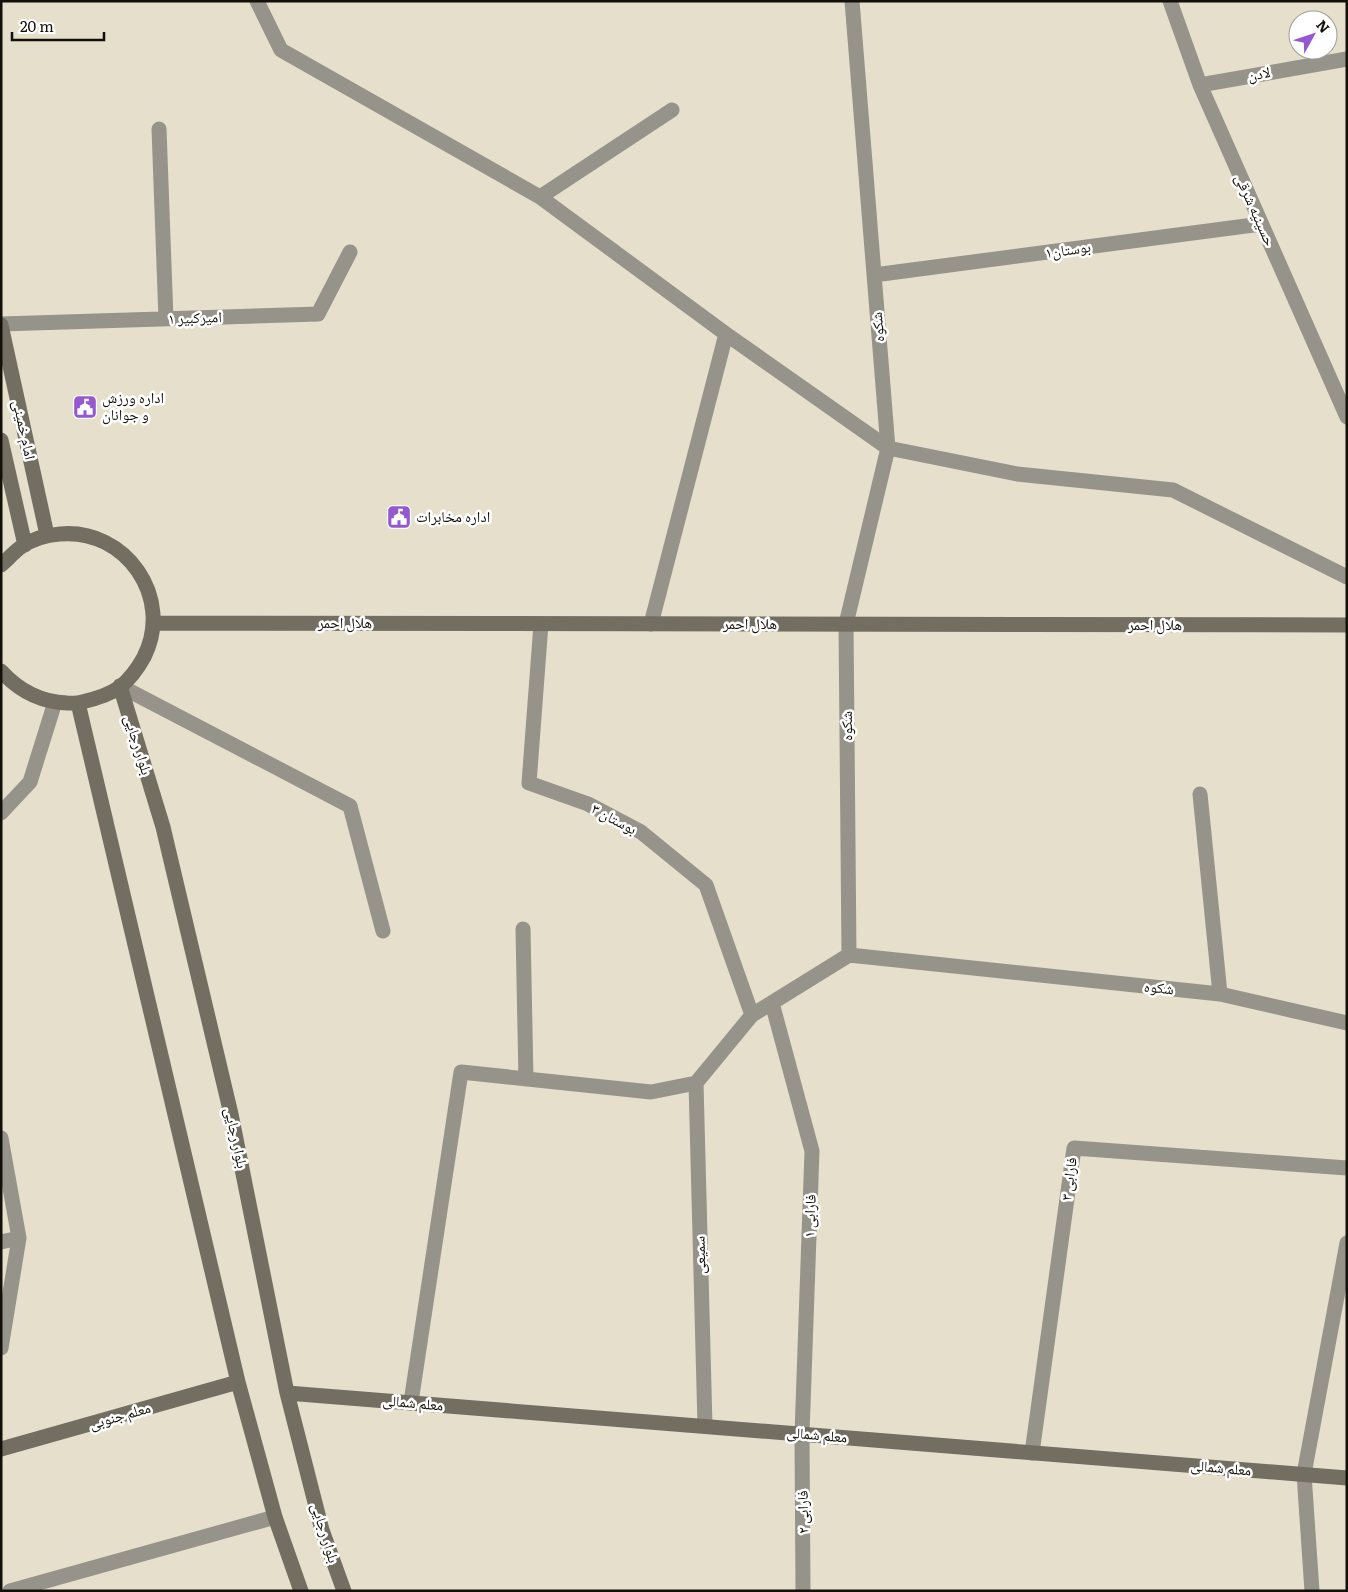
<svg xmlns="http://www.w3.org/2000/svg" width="1348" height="1592" font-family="Literata,'Noto Naskh Arabic',serif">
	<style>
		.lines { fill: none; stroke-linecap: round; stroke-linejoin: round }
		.street { stroke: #95938a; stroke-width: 15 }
		.secondary { stroke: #726e62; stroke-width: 15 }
		.labels { text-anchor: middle; stroke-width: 5; stroke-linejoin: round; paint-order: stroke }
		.street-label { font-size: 15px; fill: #121009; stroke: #fff }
		.poi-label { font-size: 15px; fill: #121009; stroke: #fff; text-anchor: start }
	</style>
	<rect width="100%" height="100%" fill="#e5dfcb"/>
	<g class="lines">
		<path class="street" d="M257 1 281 50 540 197 726 334 888 448 1017 474 1173 490 1347 577
			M852 1 888 448 846 624 849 955 1220 994 1347 1023
			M1170 1 1200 85 1347 417
			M1200 85 1347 59
			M159 129 166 319
			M540 197 672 110
			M874 275 1261 224
			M1 324 318 314 350 252
			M541 624 529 783 588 804 641 832 706 885 752 1015
			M651 624 726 334
			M120 686 350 806 383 931
			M1200 794 1220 994
			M1 813 30 782 55 702
			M523 929 526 1079
			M772 1003 812 1151 802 1434 803 1591
			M696 1083 705 1426
			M1 1138 19 1238 1 1348
			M1 1242 19 1238
			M411 1402 461 1072 651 1092 696 1083 752 1015 849 955
			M1032 1453 1074 1148 1347 1168
			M10 1591 275 1517
			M1312 1591 1304 1474 1347 1243"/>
		<path class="secondary" d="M1 325 47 535
			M1 440 25 545
			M1 565C8 559 14 552 21 547 32 539 47 535 60 534 126 528 174 598 144 657 138 668 130 679 120 687 109 695 95 699 82 702 77 704 72 703 67 703 40 702 19 691 1 671
			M153 623 1347 625
			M120 686 163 827 231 1114 287 1393 322 1530 344 1591
			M78 703 238 1382 275 1517 301 1591
			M287 1393 1347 1478
			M1 1449 238 1382"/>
	</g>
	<defs>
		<symbol id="civic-square" viewBox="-11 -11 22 22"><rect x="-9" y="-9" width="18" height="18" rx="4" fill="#9459d0" stroke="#fff"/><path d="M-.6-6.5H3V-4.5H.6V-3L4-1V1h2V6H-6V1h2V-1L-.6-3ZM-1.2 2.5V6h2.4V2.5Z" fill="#fff"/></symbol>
	</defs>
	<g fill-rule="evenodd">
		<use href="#civic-square" x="71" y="393" width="28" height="28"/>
		<use href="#civic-square" x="385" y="503" width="28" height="28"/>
	</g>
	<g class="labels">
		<g class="street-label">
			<text transform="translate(1259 74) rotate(-10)" y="5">لادن</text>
			<text transform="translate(1255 210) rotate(66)" y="5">حسینیه شرقی</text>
			<text transform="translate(1068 250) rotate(-8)" y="5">بوستان۱</text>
			<text transform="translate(195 318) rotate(-2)" y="5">امیرکبیر ۱</text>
			<text transform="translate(878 327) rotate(-95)" y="5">شکوه</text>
			<text transform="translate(24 430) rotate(78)" y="5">امام خمینی</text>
			<text x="345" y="628">هلال احمر</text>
			<text x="750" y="629">هلال احمر</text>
			<text x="1155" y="630">هلال احمر</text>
			<text transform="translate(847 726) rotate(-91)" y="5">شکوه</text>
			<text transform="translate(138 745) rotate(73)" y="5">بلوار رجایی</text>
			<text transform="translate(614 819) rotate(28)" y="5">بوستان ٣</text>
			<text transform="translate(1159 988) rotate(6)" y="5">شکوه</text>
			<text transform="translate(236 1138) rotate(78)" y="5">بلوار رجایی</text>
			<text transform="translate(1069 1179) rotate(-82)" y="5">فارابی ۳</text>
			<text transform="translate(810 1216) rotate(-88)" y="5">فارابی ۱</text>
			<text transform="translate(700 1255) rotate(-91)" y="5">سمیعی</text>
			<text transform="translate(413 1403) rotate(5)" y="5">معلم شمالی</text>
			<text transform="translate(120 1416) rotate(-16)" y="5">معلم جنوبی</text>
			<text transform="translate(817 1435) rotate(5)" y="5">معلم شمالی</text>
			<text transform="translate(1221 1468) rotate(5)" y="5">معلم شمالی</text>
			<text transform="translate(803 1512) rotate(-91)" y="5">فارابی ۲</text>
			<text transform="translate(325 1533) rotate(73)" y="5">بلوار رجایی</text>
		</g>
		<g class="poi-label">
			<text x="102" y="403">اداره ورزش<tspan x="102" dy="17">و جوانان</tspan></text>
			<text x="416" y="522">اداره مخابرات</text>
		</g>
	</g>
	<rect width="1348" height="1592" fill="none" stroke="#121009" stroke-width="5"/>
	<g transform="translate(1313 35) rotate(50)"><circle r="24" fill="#ffffff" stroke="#a09f9d"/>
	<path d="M0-4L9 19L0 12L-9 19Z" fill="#9459d0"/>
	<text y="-8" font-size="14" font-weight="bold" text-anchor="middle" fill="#121009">N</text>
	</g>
	<path d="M12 32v8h92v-8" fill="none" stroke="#121009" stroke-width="2.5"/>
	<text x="20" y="32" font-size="15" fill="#121009" stroke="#ffffff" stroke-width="4" paint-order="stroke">20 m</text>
</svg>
